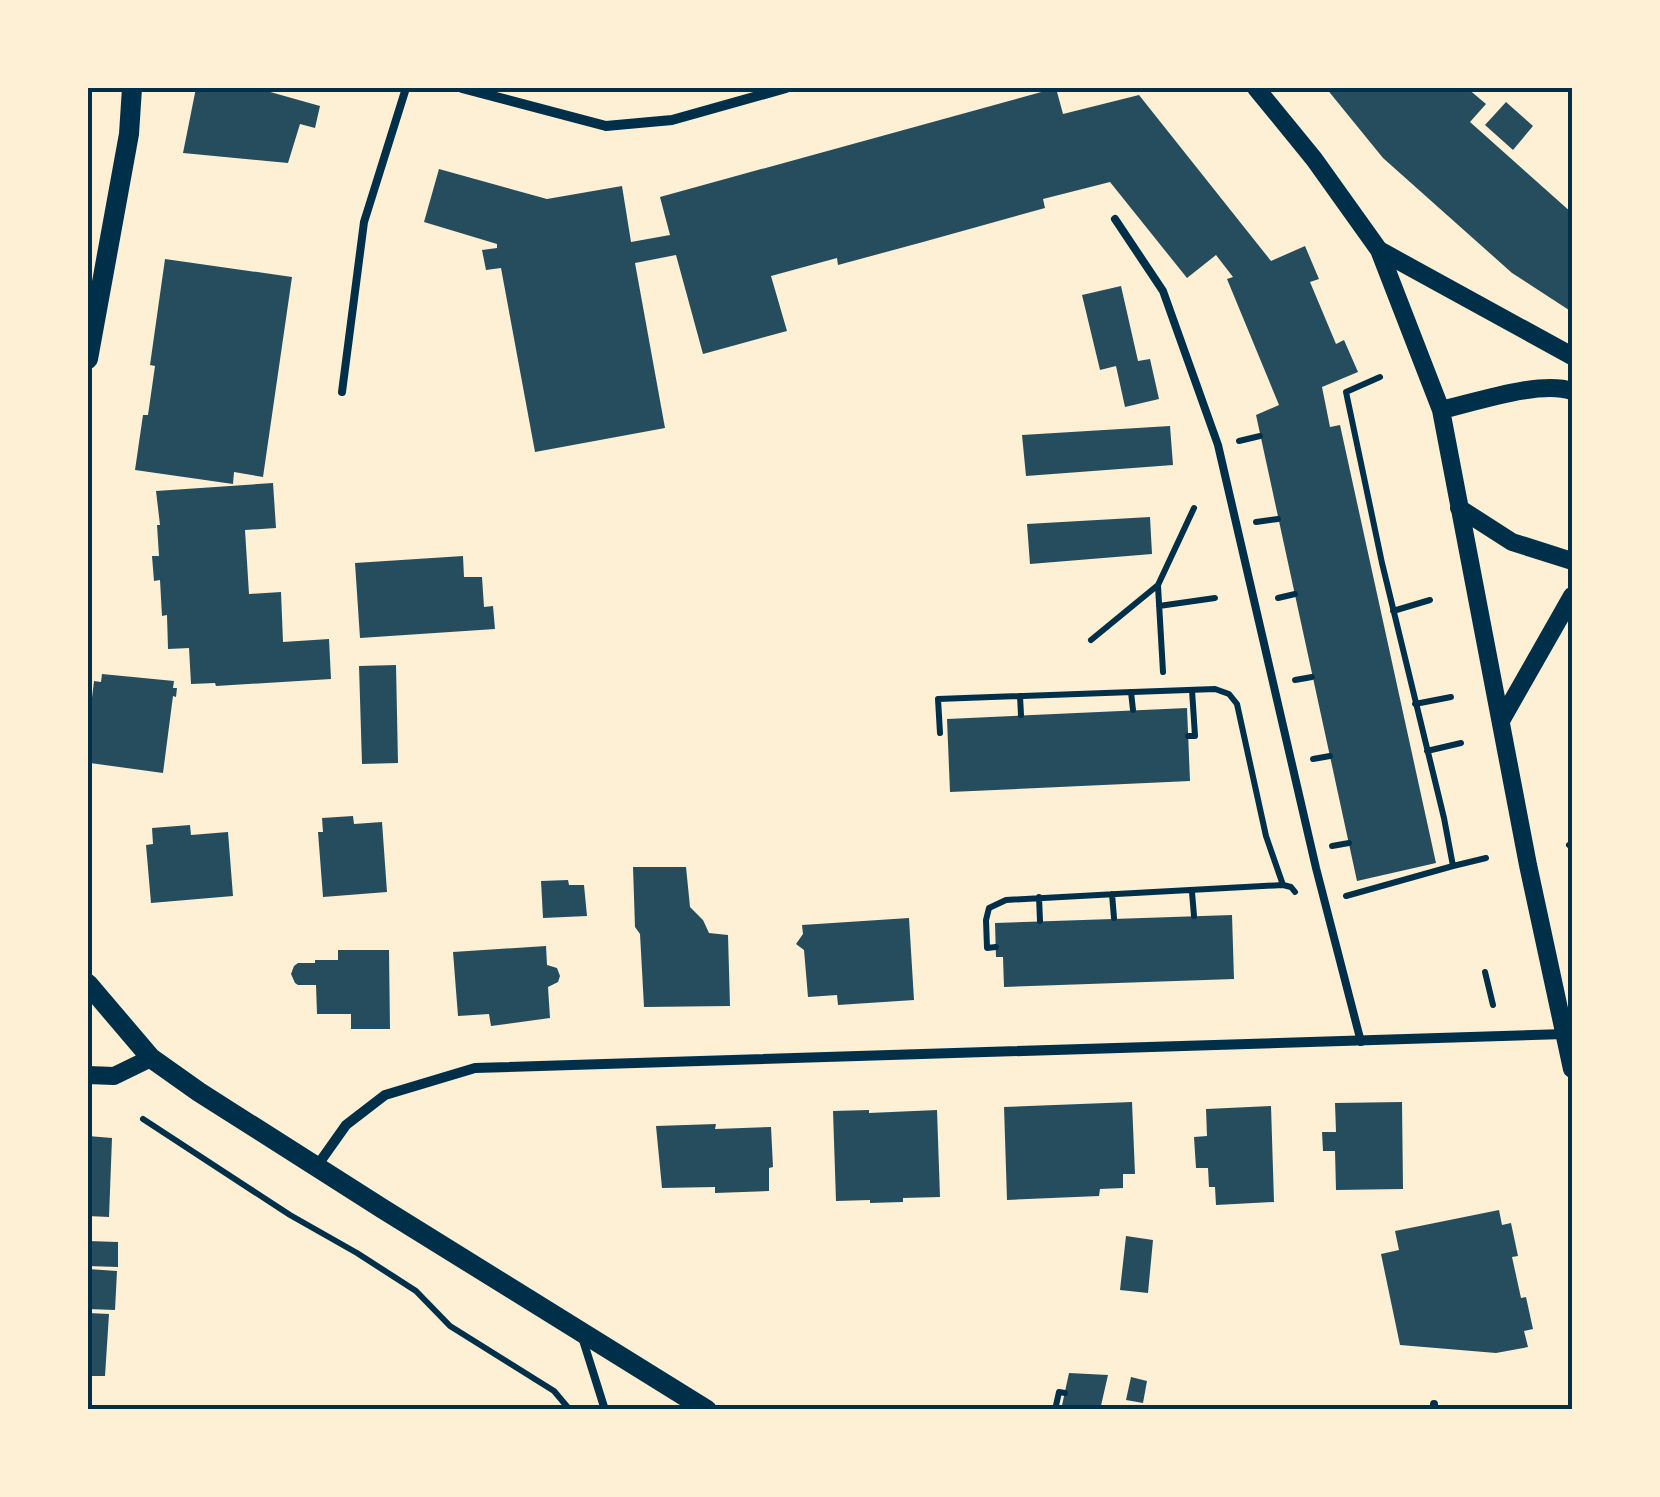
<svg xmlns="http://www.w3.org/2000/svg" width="1660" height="1497" font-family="Roboto,sans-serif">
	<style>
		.building { fill: #264d5e }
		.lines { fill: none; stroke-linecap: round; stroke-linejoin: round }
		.path { stroke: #003049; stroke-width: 6 }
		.service { stroke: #003049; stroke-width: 8 }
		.minor { stroke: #003049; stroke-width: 10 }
		.tertiary { stroke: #003049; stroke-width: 18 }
		.secondary { stroke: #003049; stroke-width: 20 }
		.neatline { fill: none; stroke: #003049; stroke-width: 4 }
	</style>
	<rect width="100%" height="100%" fill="#fdf0d5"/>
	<path class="building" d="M196 88H256L320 106 315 128 300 124 288 163 183 153Z
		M1056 88 1063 114 1139 95 1271 261 1305 246 1319 279 1310 282 1336 344 1344 340 1358 372 1322 387 1330 427 1340 425 1436 863 1357 881 1256 415 1279 405 1227 279 1233 277 1216 255 1187 278 1110 182 1043 199 1045 208 923 242 838 265 837 258 771 276 787 331 703 354 676 255 635 263 665 428 535 452 501 268 486 270 482 250 497 248V244L424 222 439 169 547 199 622 186 631 242 670 235 660 197Z
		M1326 88H1467L1486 104 1470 122 1572 213V312L1512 273 1383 158Z
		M1506 102 1533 126 1513 150 1485 125Z
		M165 259 292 277 263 477 234 472 233 484 135 470 143 415H148L155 366 150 365Z
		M1121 286 1138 361 1150 359 1159 399 1125 407 1116 366 1100 370 1082 295Z
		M1170 426 1173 465 1026 476 1022 435Z
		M273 483 276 528 245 530 249 594 281 592 283 642 329 639 331 679 216 686 215 683 191 684 189 648 168 649 167 615 162 616 160 580 154 581 152 556H159L157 525H160L156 491Z
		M1150 517 1152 554 1030 564 1027 524Z
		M463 556 464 577H482L484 607 493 606 495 629 360 638 355 563Z
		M396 665 398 763 362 764 359 666Z
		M102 674 174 681 173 688H177L176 697 173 696 163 773 90 763 92 750H88V731L94 681 101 682Z
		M1187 708 1190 781 950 792 947 719Z
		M353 816 354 824 382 822 387 892 323 897 318 832H323L322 818Z
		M190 825 191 835 228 832 233 896 151 903 146 845 153 844 152 828Z
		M633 867H686L690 907 703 920 709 933 728 935 730 1006 644 1007 640 934 635 927Z
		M568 880 569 885H584L587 916 543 918 541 881Z
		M1232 915 1234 979 1004 987 1003 957H996L995 923Z
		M909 918 914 1000 838 1005 837 995 808 997 804 950 796 944 803 934 802 925Z
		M546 946 547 965 557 968 560 976 558 982 548 987 550 1018 491 1026 489 1014 458 1016 453 952Z
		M338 950H389L390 1029H351V1014H317L316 985H298L295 983 291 974 294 966 298 963H315V960H338Z
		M1132 1102 1135 1174H1123V1188L1100 1189 1099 1196 1007 1200 1004 1107Z
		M1402 1102 1403 1189 1336 1190 1335 1151H1323L1322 1132H1336L1335 1103Z
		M1271 1106 1274 1202 1216 1205 1215 1187H1209L1208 1168H1196L1194 1137 1207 1136 1206 1109Z
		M869 1110V1113L937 1110 940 1197 903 1198V1202L870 1203V1200L836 1201 833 1111Z
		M716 1124 715 1129 771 1127 773 1167 769 1168V1191L715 1193V1187L662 1188 656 1126Z
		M88 1136 112 1138 109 1217 88 1216Z
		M1499 1210 1502 1225 1511 1223 1518 1256 1512 1257 1521 1298 1526 1297 1533 1329 1524 1331 1528 1347 1496 1353 1400 1345 1381 1254 1399 1250 1395 1231Z
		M1126 1236 1153 1240 1148 1293 1120 1290Z
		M88 1241 118 1242V1267L88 1266Z
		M88 1269 117 1271 115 1310 88 1309Z
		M88 1313 109 1314 105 1376H88Z
		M1069 1373 1108 1375 1100 1410H1061Z
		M1131 1377 1147 1381 1143 1403 1126 1400Z"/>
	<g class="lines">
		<path class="path" d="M1239 441 1260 436
			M1256 522 1278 519
			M1158 586 1163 672
			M1278 598 1295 594
			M1159 606 1215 598
			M1393 611 1430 600
			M1091 640 1158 585 1194 508
			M1295 680 1312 677
			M1131 692 1133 710
			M1020 696 1021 715
			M1415 704 1451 697
			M940 733 938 699 1215 689 1229 694 1237 704 1266 836 1283 885 1291 887 1295 892
			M1188 736H1195L1192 690
			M1427 751 1461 743
			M1313 759 1330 756
			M1569 845 1572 843
			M1332 846 1349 843
			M1453 866 1486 858
			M1192 892 1194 916
			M1112 894 1114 918
			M1346 896 1453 866 1444 818 1382 563 1346 392 1380 377
			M1039 897 1040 921
			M996 947 987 948 986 920 989 908 1006 900 1283 885
			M1485 972 1493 1005
			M143 1119 290 1215 357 1253 416 1291 450 1326 554 1391 570 1410
			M1055 1410 1059 1392 1065 1393"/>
		<path class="service" d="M1115 219 1163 291 1218 445 1316 868 1361 1042
			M342 392 364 222 406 88
			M582 1337 605 1410
			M1434 1404V1410"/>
		<path class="minor" d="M462 88 606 126 672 120 786 88
			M317 1166 346 1125 385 1095 475 1068 1565 1034"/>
		<path class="tertiary" d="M1256 88 1314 159 1379 250 1441 410 1528 865 1572 1069
			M1379 250 1572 356
			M1441 410C1476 402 1540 380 1572 391
			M1459 508 1512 542 1572 561
			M1502 719 1572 596
			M88 1075 114 1076 151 1058"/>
		<path class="secondary" d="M88 359 129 134 132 88
			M88 984 151 1058 199 1092 383 1209 707 1410"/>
	</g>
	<rect width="1660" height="1497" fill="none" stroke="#fdf0d5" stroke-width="180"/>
	<rect x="90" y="90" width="1480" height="1317" class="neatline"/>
</svg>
